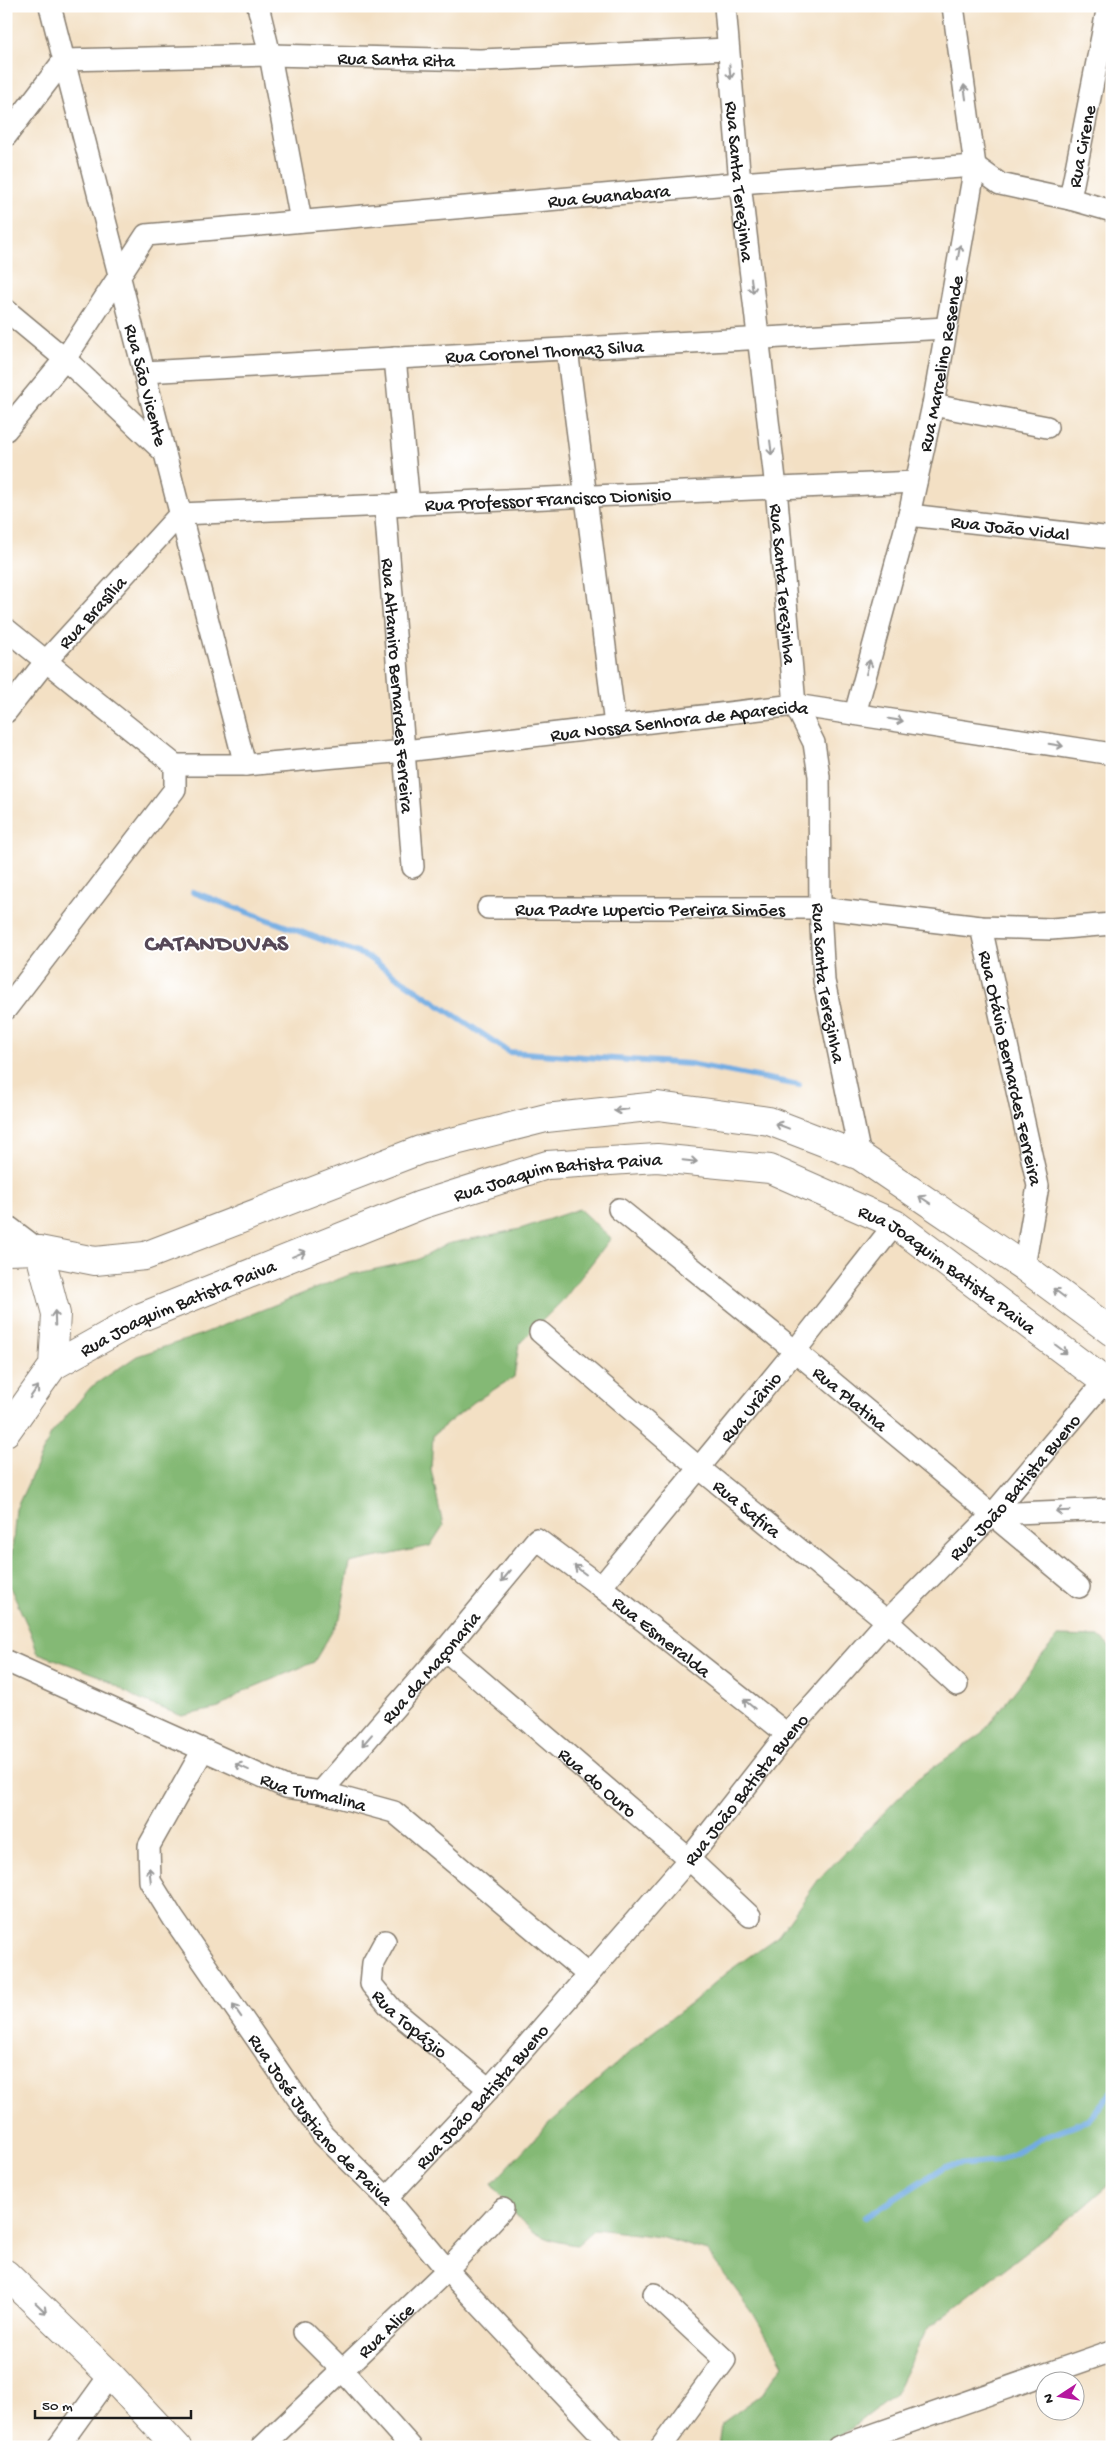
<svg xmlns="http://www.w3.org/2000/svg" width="1118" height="2453" font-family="'Gochi Hand',sans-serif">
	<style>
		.forest { fill: #84b975; stroke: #506a48 }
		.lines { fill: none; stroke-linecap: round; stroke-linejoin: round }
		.stream { stroke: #72ace2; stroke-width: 6 }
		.street-casing { stroke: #887e70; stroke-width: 24 }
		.secondary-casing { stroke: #887e70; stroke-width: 30 }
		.street { stroke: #fff; stroke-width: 21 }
		.secondary { stroke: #fff; stroke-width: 28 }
		.oneway { stroke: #999 }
		.labels { text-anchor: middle; stroke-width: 4; stroke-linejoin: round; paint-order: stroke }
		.street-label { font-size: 19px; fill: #1c1c1c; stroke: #fff }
		.district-label { font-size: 24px; font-weight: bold; letter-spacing: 1px; fill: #564857; stroke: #fff }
	</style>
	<rect width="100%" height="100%" fill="#fff"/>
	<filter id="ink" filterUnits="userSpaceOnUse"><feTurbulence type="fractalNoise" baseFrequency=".02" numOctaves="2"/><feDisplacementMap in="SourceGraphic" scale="10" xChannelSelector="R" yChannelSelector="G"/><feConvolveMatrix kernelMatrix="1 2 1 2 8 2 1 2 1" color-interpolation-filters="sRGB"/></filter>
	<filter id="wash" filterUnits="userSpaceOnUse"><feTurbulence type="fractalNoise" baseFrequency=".0096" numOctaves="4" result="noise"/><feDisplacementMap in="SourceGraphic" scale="20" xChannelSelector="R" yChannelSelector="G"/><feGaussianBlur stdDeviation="1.12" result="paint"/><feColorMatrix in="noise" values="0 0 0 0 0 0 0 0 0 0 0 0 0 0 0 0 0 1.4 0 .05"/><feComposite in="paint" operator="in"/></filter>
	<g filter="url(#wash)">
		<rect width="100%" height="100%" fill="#f3e0c4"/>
		<path class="forest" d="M579 1209 611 1238 564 1299 519 1344 514 1377 474 1402 433 1435 431 1469 443 1526 430 1546 350 1563 340 1618 314 1662 244 1691 219 1708 182 1716 138 1699 100 1676 38 1653 30 1631 9 1585 16 1509 51 1434 91 1387 137 1356 197 1336 349 1275 417 1260 447 1244 520 1229Z
			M1058 1636 1099 1637 1112 1649V2182L1076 2213 927 2329 895 2394 826 2447H719L722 2423 761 2395 783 2364 753 2313 707 2251 661 2237 595 2229 577 2245C527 2239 520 2219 492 2184L548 2124 649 2035 694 2001 726 1973 778 1936 819 1879 917 1779 981 1734Z"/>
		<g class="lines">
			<path class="stream" d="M193 892 366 956 509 1052 690 1064 799 1085
				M866 2217 946 2166 999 2161 1042 2137 1088 2120 1112 2092"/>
		</g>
	</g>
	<g filter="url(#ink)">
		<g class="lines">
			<defs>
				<g id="street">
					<path id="s1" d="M50 6 245 765"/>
					<path d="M258 6 270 55 301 221"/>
					<path id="s2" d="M725 6 740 183 776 488 795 705 814 743 819 776 820 908 824 981 860 1156"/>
					<path id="s3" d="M6 136 64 60 270 55 480 60 728 49"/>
					<path id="s4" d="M1070 199 1108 6"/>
					<path d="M6 310 65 359 165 453"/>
					<path d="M567 349 615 725"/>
					<path d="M395 358 409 505"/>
					<path id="s5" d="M144 372 946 328"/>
					<path d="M933 405 1047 427"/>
					<path id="s6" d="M6 430 65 359 146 235 740 183 975 166 1000 184 1070 199 1112 211"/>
					<path id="s7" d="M385 505 413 867"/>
					<path id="s8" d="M909 515 1112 538"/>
					<path id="s9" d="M6 629 175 765H245L405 751 795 705 1112 754"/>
					<path id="s10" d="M6 712 46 661 180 514 916 482"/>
					<path id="s11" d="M855 714 909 515 933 405 975 166 953 6"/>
					<path id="s12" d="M488 908H820L981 927 1051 929 1112 924"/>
					<path id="s13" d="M981 927 1038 1186 1024 1267"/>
					<path d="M6 1009 175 789V765"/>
					<path id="s14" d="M619 1209 795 1351 1079 1587"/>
					<path d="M6 1225 39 1250"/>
					<path id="s15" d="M540 1332 698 1467 887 1621 957 1685"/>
					<path d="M993 1514 1112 1509"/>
					<path id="s16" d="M601 1587 795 1351 895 1224"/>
					<path id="s17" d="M445 1650 689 1859 750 1916"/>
					<path id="s18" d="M6 1661 286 1787 321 1792 394 1812 587 1974"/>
					<path id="s19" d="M203 1750 149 1846 150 1881 173 1918 323 2135 387 2198 447 2270 613 2447"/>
					<path id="s20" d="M321 1792 445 1650 537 1539 601 1587 787 1734"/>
					<path id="s21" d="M385 1941 373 1963 371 1984 391 2008 489 2089"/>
					<path id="s22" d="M387 2198 489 2089 689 1859 787 1734 887 1621 993 1514 1104 1382"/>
					<path d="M654 2294 725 2360 661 2447"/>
					<path d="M304 2332 342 2370 411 2447"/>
					<path d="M58 2447 110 2375"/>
					<path id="s23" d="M262 2447 447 2270 503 2209"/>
					<path d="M838 2447 1112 2351"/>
				</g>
				<g id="secondary">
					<path d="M39 1250 56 1314 53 1366"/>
					<path d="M6 1251 39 1250 95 1261 145 1256 420 1150 546 1118 658 1106 769 1121 860 1156 1024 1267 1112 1332"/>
					<path id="s24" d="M6 1432 53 1366 139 1318 421 1205 547 1165 657 1158 770 1169 895 1224 1112 1387"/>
					<path d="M6 2274 110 2375 177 2447"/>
				</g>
			</defs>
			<use href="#street" class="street-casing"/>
			<use href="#secondary" class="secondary-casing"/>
			<use href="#street" class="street"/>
			<use href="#secondary" class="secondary"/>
		</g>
		<defs><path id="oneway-shaft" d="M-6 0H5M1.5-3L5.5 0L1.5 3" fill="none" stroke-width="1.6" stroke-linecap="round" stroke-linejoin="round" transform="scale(1.25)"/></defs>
		<g class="oneway">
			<use href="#oneway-shaft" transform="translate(730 72) rotate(85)"/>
			<use href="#oneway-shaft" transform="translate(965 92) rotate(-98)"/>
			<use href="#oneway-shaft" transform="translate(959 252) rotate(-80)"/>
			<use href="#oneway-shaft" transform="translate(752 286) rotate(83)"/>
			<use href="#oneway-shaft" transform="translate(771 448) rotate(83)"/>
			<use href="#oneway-shaft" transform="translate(868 667) rotate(-75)"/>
			<use href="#oneway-shaft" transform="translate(896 720) rotate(9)"/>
			<use href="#oneway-shaft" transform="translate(1056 745) rotate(9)"/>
			<use href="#oneway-shaft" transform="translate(621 1110) rotate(174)"/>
			<use href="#oneway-shaft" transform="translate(782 1126) rotate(-159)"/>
			<use href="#oneway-shaft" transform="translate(690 1161) rotate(6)"/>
			<use href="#oneway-shaft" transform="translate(925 1200) rotate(-146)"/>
			<use href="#oneway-shaft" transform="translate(299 1254) rotate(-22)"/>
			<use href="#oneway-shaft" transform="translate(1059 1293) rotate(-143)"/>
			<use href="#oneway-shaft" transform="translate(55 1318) rotate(-92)"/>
			<use href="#oneway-shaft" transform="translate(1061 1349) rotate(37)"/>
			<use href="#oneway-shaft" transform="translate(34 1392) rotate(-55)"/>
			<use href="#oneway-shaft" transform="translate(1063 1511) rotate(178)"/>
			<use href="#oneway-shaft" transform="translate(580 1570) rotate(-143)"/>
			<use href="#oneway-shaft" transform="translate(506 1576) rotate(130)"/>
			<use href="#oneway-shaft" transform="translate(749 1704) rotate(-141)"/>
			<use href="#oneway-shaft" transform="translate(367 1740) rotate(131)"/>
			<use href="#oneway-shaft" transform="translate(242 1767) rotate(-156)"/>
			<use href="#oneway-shaft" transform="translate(150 1875) rotate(-97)"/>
			<use href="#oneway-shaft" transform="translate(237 2011) rotate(-125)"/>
			<use href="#oneway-shaft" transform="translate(41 2308) rotate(44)"/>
		</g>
	</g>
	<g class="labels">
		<g class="street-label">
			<text dy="7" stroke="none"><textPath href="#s3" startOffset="428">Rua Santa Rita</textPath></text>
			<text dy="7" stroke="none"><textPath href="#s4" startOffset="54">Rua Cirene</textPath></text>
			<text dy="7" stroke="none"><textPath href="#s2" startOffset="176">Rua Santa Terezinha</textPath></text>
			<text dy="7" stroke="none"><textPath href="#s6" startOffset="705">Rua Guanabara</textPath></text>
			<text dy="7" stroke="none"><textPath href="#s5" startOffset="401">Rua Coronel Thomaz Silva</textPath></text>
			<text dy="7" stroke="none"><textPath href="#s11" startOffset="361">Rua Marcelino Resende</textPath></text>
			<text dy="7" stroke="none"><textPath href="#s1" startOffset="391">Rua São Vicente</textPath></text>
			<text dy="7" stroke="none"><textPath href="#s10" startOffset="632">Rua Professor Francisco Dionisio</textPath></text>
			<text dy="7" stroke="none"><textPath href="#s8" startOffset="102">Rua João Vidal</textPath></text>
			<text dy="7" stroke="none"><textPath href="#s2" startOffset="581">Rua Santa Terezinha</textPath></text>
			<text dy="7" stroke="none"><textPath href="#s10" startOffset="132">Rua Brasília</textPath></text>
			<text dy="7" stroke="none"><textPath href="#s7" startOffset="181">Rua Altamiro Bernardes Ferreira</textPath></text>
			<text dy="7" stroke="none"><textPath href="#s9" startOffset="724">Rua Nossa Senhora de Aparecida</textPath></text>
			<text dy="7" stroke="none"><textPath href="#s12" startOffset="162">Rua Padre Lupercio Pereira Simões</textPath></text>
			<text dy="7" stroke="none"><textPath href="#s2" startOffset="986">Rua Santa Terezinha</textPath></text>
			<text dy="7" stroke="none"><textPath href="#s13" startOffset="144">Rua Otávio Bernardes Ferreira</textPath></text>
			<text dy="7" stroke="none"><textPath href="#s24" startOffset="624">Rua Joaquim Batista Paiva</textPath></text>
			<text dy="7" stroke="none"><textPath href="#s24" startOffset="1044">Rua Joaquim Batista Paiva</textPath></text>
			<text dy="7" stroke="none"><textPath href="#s24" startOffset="219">Rua Joaquim Batista Paiva</textPath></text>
			<text dy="7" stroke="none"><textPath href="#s14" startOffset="299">Rua Platina</textPath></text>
			<text dy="7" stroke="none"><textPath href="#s16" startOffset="234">Rua Urânio</textPath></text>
			<text dy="7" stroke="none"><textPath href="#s22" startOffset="949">Rua João Batista Bueno</textPath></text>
			<text dy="7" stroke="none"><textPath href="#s15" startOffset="272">Rua Safira</textPath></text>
			<text dy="7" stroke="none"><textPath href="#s20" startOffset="491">Rua Esmeralda</textPath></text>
			<text dy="7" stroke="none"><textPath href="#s20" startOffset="166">Rua da Maçonaria</textPath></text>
			<text dy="7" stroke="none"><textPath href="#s17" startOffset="202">Rua do Ouro</textPath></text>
			<text dy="7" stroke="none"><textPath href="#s22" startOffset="544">Rua João Batista Bueno</textPath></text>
			<text dy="7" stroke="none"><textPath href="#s18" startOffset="335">Rua Turmalina</textPath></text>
			<text dy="7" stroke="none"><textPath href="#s21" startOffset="102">Rua Topázio</textPath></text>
			<text dy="7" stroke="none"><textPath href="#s22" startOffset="139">Rua João Batista Bueno</textPath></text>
			<text dy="7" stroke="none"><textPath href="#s19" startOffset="439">Rua José Justiano de Paiva</textPath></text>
			<text dy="7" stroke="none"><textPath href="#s23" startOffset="170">Rua Alice</textPath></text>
		</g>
		<g class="district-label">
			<text x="217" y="950">CATANDUVAS</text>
		</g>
	</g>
	<rect width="1118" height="2453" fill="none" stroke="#fff" stroke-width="25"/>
	<g transform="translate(1060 2396) rotate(258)"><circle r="24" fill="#ffffff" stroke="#a4a4a4"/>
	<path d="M0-4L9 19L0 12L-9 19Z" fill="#b5179e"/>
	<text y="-8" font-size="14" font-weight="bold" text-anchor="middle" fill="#1c1c1c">N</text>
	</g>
	<path d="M35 2410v8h156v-8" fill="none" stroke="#1c1c1c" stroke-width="2.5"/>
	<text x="42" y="2410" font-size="15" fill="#1c1c1c" stroke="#ffffff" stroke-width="4" paint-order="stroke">50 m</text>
</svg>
